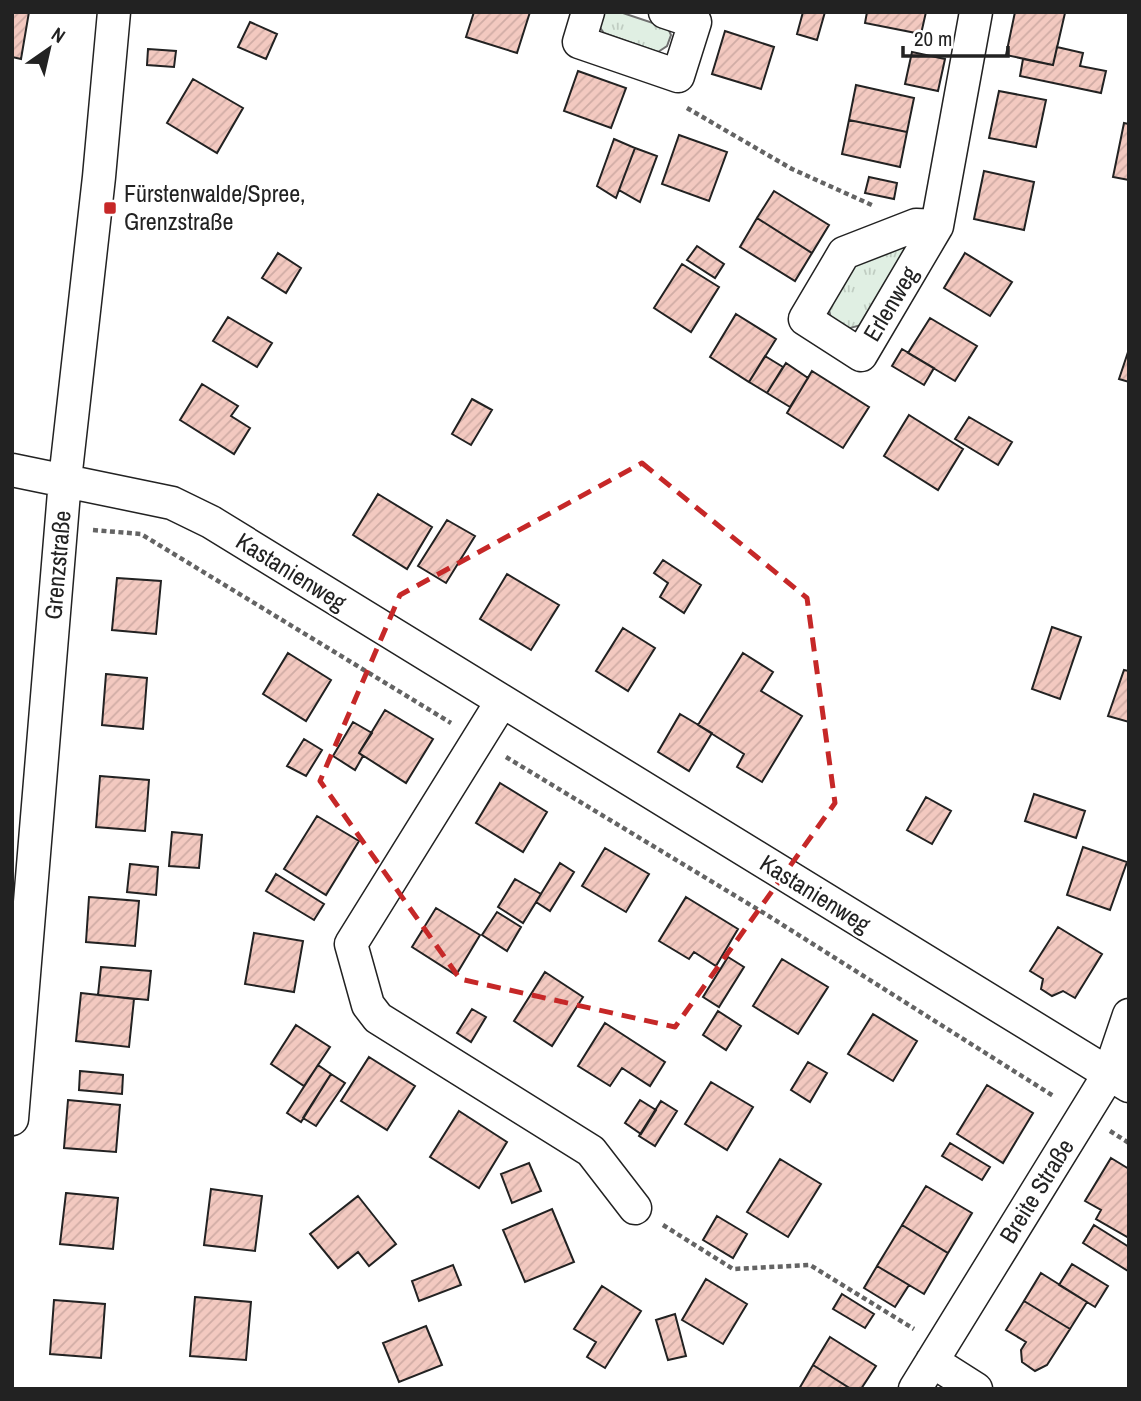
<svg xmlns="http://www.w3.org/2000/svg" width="1141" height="1401" font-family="'Archivo Narrow',sans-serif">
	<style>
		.grass { fill: url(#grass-tufts); stroke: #6f6f6f; stroke-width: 2 }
		.building { fill: url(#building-hatch); stroke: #222; stroke-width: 2 }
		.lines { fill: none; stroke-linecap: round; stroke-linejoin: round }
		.street-casing { stroke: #222; stroke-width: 35 }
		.path { stroke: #646464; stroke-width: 4.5; stroke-dasharray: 5 3.5; stroke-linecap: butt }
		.street { stroke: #fff; stroke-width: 32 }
		.marked { fill: none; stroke: #c62828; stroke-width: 5; stroke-dasharray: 14 9; stroke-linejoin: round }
		.poi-dot { fill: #c62828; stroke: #fff; stroke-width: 2.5 }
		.labels { text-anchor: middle; stroke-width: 5; stroke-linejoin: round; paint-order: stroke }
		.poi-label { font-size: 24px; fill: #222; stroke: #fff; text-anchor: start }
		.street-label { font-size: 24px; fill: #222; stroke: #fff }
	</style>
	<defs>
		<pattern id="grass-tufts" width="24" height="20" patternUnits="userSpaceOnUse" patternTransform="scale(1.75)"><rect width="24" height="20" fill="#e0efe3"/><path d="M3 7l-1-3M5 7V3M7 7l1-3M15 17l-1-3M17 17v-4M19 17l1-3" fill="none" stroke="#c0cdc2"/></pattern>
		<pattern id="building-hatch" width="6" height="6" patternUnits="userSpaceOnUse" patternTransform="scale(1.75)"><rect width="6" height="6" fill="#f3c9c0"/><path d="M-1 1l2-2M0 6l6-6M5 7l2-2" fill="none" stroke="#d0aca5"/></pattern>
	</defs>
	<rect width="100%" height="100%" fill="#fff"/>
	<path class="grass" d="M602 12H620L668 28 671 35 667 46 658 52 604 33 598 25Z
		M908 244 912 245 865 324 843 330 832 323 827 301 850 264Z"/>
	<path class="building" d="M12 12H29L21 59 12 57Z
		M474 12H530L517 53 466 37Z
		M803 12H825L817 40 797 34Z
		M867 12H926L921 34 865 23Z
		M1015 12 1065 13 1053 65 1006 55Z
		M250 22 277 34 266 59 238 47Z
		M725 31 774 47 761 89 712 74Z
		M1057 47 1083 53 1080 66 1106 71 1101 93 1020 76 1023 59 1053 65Z
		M148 49 176 51 174 67 147 65Z
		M912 52 945 59 938 91 905 84Z
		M578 71 626 88 611 128 564 111Z
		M193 79 243 108 217 153 167 123Z
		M856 85 914 98 907 132 849 120Z
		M999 91 1046 100 1036 147 989 138Z
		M849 120 907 132 900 167 842 154Z
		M1124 123 1129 124V180L1113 177Z
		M679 135 727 152 709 201 662 184Z
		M614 139 635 148 616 198 597 186Z
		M635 148 657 156 640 202 619 190Z
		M984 171 1034 182 1024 230 974 219Z
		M869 177 897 183 894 199 865 193Z
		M774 191 829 225 812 253 757 218Z
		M757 218 812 253 795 281 740 247Z
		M697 246 724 264 715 278 687 260Z
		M278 253 301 268 286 293 262 278Z
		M965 253 1012 282 990 316 944 288Z
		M682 264 719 287 691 332 654 308Z
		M736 314 776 339 749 382 710 357Z
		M228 317 272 343 257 367 213 341Z
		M930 318 977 346 955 381 908 353Z
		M902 349 934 368 924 385 892 366Z
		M1129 349V382L1119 379Z
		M765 356 783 367 767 393 749 382Z
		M786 363 808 378 790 407 767 393Z
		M812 371 869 407 843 448 787 413Z
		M202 384 238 406 231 416 250 428 234 454 180 420Z
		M472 399 492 410 471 445 452 434Z
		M909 415 963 449 938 490 884 456Z
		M969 417 1012 442 998 465 955 439Z
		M378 494 432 527 407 569 353 535Z
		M447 520 475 536 446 583 418 566Z
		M663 560 701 585 684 613 660 597 668 583 654 573Z
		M507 574 559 605 531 650 480 619Z
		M117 578 161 581 156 634 112 630Z
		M1052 627 1081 637 1060 699 1032 689Z
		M623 628 655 648 628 691 596 671Z
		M288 653 331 680 306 721 263 694Z
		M743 653 773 672 761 691 802 716 762 782 737 767 744 754 698 725Z
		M1124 670 1129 671V722L1108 716Z
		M106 674 147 678 143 729 102 725Z
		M385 710 433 739 406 783 359 753Z
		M680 714 712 733 689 771 658 752Z
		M353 722 372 733 359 753 363 756 355 770 333 756Z
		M304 739 322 750 306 776 287 766Z
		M100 776 149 780 145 831 96 827Z
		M500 783 547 812 523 852 476 823Z
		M1034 794 1085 811 1076 838 1025 821Z
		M926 797 951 811 932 844 907 830Z
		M317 816 359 841 326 895 284 869Z
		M172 832 202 835 199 868 169 866Z
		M1083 847 1127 862 1110 910 1067 895Z
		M605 848 649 874 626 912 582 886Z
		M560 863 574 872 550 911 536 902Z
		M130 864 158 867 156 895 127 892Z
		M276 874 324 904 314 920 266 891Z
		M515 879 541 894 523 923 498 907Z
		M89 897 139 901 135 946 86 942Z
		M686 897 738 929 716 966 694 952 689 959 659 941Z
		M436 908 480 935 456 975 412 947Z
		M497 912 521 927 507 951 482 935Z
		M1058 927 1102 954 1075 998 1063 991 1052 996 1041 989 1043 979 1030 971Z
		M254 933 303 941 294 992 245 984Z
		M728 957 744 967 719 1007 703 997Z
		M782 959 828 987 798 1034 753 1006Z
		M101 967 151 971 148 1000 98 995Z
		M545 972 583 997 552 1046 514 1021Z
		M81 993 134 999 129 1047 76 1041Z
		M472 1009 486 1017 471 1042 457 1033Z
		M718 1011 741 1026 726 1050 703 1035Z
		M873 1014 917 1041 893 1081 848 1054Z
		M605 1023 665 1062 650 1086 622 1068 610 1086 578 1066Z
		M296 1025 330 1047 304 1086 271 1064Z
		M369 1057 415 1086 387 1130 341 1101Z
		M808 1062 827 1073 810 1102 791 1090Z
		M318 1065 331 1074 301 1122 287 1113Z
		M80 1071 123 1075 122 1094 79 1090Z
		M331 1074 345 1083 316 1126 303 1118Z
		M711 1082 753 1107 727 1150 685 1124Z
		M987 1085 1033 1113 1003 1163 957 1134Z
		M68 1100 120 1105 116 1152 64 1148Z
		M640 1100 656 1110 641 1134 625 1123Z
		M661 1101 677 1111 655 1146 639 1136Z
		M459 1111 507 1142 479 1188 430 1157Z
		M950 1143 990 1167 982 1180 942 1156Z
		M1111 1158 1129 1169V1238L1096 1219 1101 1210 1085 1201Z
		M780 1159 821 1184 788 1237 747 1212Z
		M529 1163 541 1191 512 1203 501 1174Z
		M926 1186 972 1213 948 1253 902 1225Z
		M211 1189 262 1196 255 1251 204 1245Z
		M66 1193 118 1198 113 1249 60 1244Z
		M358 1196 396 1244 369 1266 358 1252 338 1268 310 1234Z
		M552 1209 574 1262 525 1282 503 1230Z
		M717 1216 747 1234 733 1258 703 1240Z
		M902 1225 948 1253 924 1294 877 1266Z
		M1094 1225 1129 1247 1128 1271 1083 1243Z
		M1072 1264 1108 1286 1095 1307 1059 1285Z
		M453 1265 461 1285 419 1301 412 1281Z
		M877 1266 909 1285 895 1307 864 1288Z
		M1041 1273 1087 1302 1070 1329 1024 1301Z
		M706 1279 747 1304 723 1344 682 1320Z
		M602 1286 641 1311 605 1368 587 1357 596 1342 574 1329Z
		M842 1294 874 1314 865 1328 833 1309Z
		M195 1297 251 1302 246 1360 190 1356Z
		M54 1300 105 1304 101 1358 50 1354Z
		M1024 1301 1070 1329 1047 1365 1035 1371 1022 1362 1021 1350 1026 1342 1006 1330Z
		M675 1314 686 1356 668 1360 656 1320Z
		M426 1326 442 1365 399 1382 383 1343Z
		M830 1337 876 1366 861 1389H851L813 1365Z
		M813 1365 851 1389H799Z"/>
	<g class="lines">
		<defs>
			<path id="street" d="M588 12 579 42 678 76 695 22 665 12
				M937 226 916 225 844 253 805 319 861 355 937 226 976 12
				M12 470 172 503 211 522 1129 1086
				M502 701 351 944 368 1005 378 1018 591 1151 635 1208
				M12 1119 65 480 99 177 114 12
				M932 1361 976 1389
				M915 1389 1109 1074 1129 1015"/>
		</defs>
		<use href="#street" class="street-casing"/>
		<path class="path" d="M687 108 792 169 874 206
			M93 530 141 534 451 723
			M506 757 767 915 1055 1097
			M1110 1131 1129 1143
			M663 1225 733 1269 810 1265 914 1329"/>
		<use href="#street" class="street"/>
	</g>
	<path class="marked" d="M642 463 807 598 835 803 675 1027 460 979 320 781 400 595Z"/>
	<rect class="poi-dot" x="103" y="201" width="14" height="14" rx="3.5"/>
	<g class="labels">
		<g class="poi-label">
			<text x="124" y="202">Fürstenwalde/Spree,<tspan x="124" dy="28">Grenzstraße</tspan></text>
		</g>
		<g class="street-label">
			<text transform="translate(891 304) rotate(-59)" y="8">Erlenweg</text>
			<text transform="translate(58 565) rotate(-85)" y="8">Grenzstraße</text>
			<text transform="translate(291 572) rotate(32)" y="8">Kastanienweg</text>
			<text transform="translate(815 894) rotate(32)" y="8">Kastanienweg</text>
			<text transform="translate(1037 1191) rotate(-58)" y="8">Breite Straße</text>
		</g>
	</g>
	<rect width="1141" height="1401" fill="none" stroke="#222222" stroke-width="28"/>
	<g transform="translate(49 49) rotate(34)" stroke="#ffffff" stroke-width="5" paint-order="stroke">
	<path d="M0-5L12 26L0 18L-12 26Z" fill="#222222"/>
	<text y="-10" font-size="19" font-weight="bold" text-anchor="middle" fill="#222222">N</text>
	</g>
	<path d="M903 46v10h105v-10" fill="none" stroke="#222222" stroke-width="3.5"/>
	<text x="914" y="46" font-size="21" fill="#222222" stroke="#ffffff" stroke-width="5" paint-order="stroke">20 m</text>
</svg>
